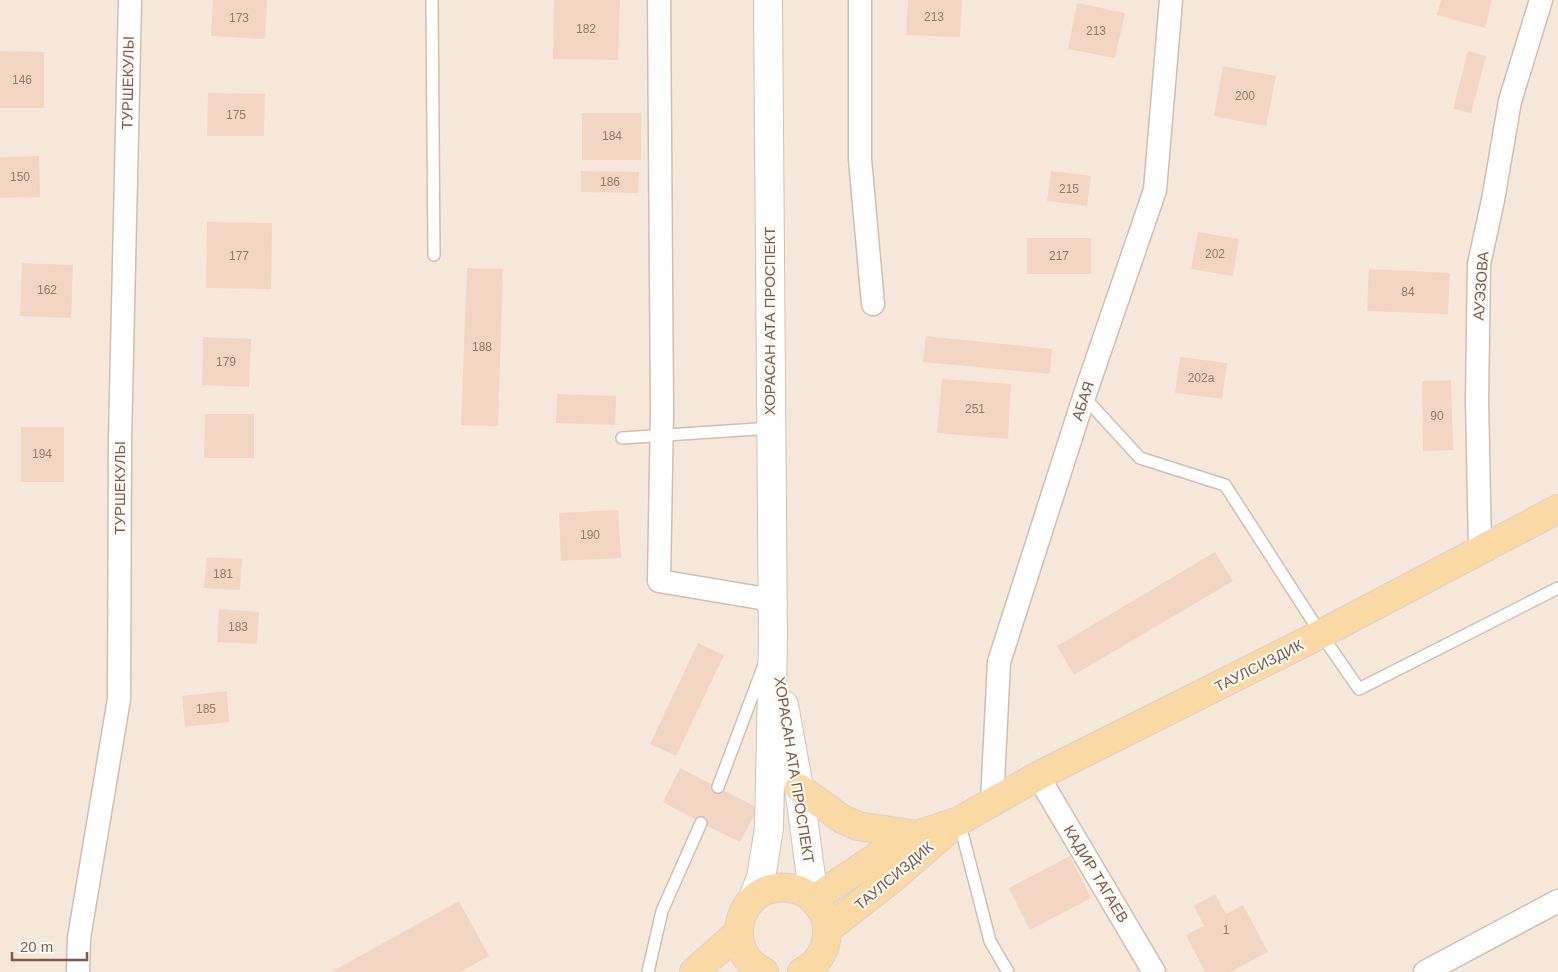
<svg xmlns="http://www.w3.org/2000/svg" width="1558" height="972" font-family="Helvetica,sans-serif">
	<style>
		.residential { fill: #f5e8da }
		.building { fill: #f3d5c3 }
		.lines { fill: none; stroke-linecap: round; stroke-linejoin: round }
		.lane-casing { stroke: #d1beb0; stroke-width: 14 }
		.street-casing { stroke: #d1beb0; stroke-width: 25 }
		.secondary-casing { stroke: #d6c0b0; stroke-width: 30 }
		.primary-casing { stroke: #dad1cd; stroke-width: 30 }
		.lane { stroke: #fff; stroke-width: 11 }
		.street { stroke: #fff; stroke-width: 22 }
		.secondary { stroke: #fff; stroke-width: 28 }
		.primary { stroke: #fbd9a5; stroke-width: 28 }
		.labels { text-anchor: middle; stroke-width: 4; stroke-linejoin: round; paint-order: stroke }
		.number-label { font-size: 12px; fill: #987a6a }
		.street-label { font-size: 15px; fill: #7a5c4d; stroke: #fffaf3 }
	</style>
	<rect width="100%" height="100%" fill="#fdf6ec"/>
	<path class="residential" d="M0 0H1558V972H0Z"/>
	<path class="building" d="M213 0H267L265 39 211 36Z
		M554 0H620L618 60 553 59Z
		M908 0H962L960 37 906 35Z
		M1441 0H1492L1485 28 1437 15Z
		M1077 3 1125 13 1115 58 1068 49Z
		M0 51 44 52V108H0Z
		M1468 51 1486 56 1471 113 1453 109Z
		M1223 66 1276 76 1266 126 1214 116Z
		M208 93 265 94 264 136H207Z
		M582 113H641V160H582Z
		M39 156 40 197 0 198V157Z
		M581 171 639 172 638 193 581 192Z
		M1051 171 1091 176 1087 206 1047 201Z
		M207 222 272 223 271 289 206 288Z
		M1198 232 1239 239 1233 276 1191 269Z
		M1027 238H1091V274H1027Z
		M22 263 73 265 71 318 20 316Z
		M467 268 503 269 498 426 461 425Z
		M1369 269 1450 273 1448 314 1367 311Z
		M926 336 1052 349 1050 374 923 362Z
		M203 337 251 339 249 387 202 385Z
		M1180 357 1227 363 1222 399 1175 393Z
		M942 379 1011 384 1008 439 937 433Z
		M1451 380 1453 450 1423 451 1422 381Z
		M557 394 616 396 615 425 556 423Z
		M205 414H254V458H204Z
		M21 427H64V482H21Z
		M618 510 621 558 561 561 559 513Z
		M1215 552 1233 581 1074 675 1057 646Z
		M207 557 242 559 240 590 204 588Z
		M219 609 259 612 257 644 217 642Z
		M698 643 724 655 676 756 650 744Z
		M227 691 229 722 185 727 182 696Z
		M680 768 758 808 740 842 701 823 663 802Z
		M1070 856 1091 898 1030 930 1009 888Z
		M1215 894 1226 914 1243 905 1268 952 1230 972H1205L1186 935 1204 926 1194 906Z
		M459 901 489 956 460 972H331Z"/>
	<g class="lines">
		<defs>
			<path id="lane" d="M432 0 434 255
				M1084 397 1140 458 1225 485 1321 634 1359 689 1558 588
				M622 438 771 428
				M718 787 764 665
				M959 821 990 941 1008 972
				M648 972 662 911 701 823"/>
			<path id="street" d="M659 0 662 411 659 581 772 600
				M860 0V159L873 304
				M1480 550 1477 399 1479 264 1493 200 1510 101 1541 0
				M1038 776 1154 972
				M992 802 999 662 1084 397 1155 190 1171 0
				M78 972 79 938 119 699 120 440 130 0
				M1425 972 1558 901"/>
			<path id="secondary" d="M784 705 799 788 814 899
				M752 900 761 878 769 828 773 642 768 0"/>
			<path id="primary" d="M799 788 842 819 858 826 917 835
				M814 899 881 854 917 835 959 821 1038 776 1321 634 1558 509
				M828 929 893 878 946 832
				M694 972 738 933
				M764 972C719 950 739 881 789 888 799 889 809 894 815 902 823 910 828 921 827 933 826 950 818 964 802 972"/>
		</defs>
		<use href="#lane" class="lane-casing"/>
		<use href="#street" class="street-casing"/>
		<use href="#secondary" class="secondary-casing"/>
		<use href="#primary" class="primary-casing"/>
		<use href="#lane" class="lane"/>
		<use href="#street" class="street"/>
		<use href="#secondary" class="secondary"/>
		<use href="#primary" class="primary"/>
	</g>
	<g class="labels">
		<g class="number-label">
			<text x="934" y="21">213</text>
			<text x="239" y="22">173</text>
			<text x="586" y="33">182</text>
			<text x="1096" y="35">213</text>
			<text x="22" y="84">146</text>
			<text x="1245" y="100">200</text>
			<text x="236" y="119">175</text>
			<text x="612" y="140">184</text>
			<text x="20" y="181">150</text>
			<text x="610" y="186">186</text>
			<text x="1069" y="193">215</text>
			<text x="1215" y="258">202</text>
			<text x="239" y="260">177</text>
			<text x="1059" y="260">217</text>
			<text x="47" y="294">162</text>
			<text x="1408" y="296">84</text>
			<text x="482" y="351">188</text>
			<text x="226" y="366">179</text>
			<text x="1201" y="382">202а</text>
			<text x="975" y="413">251</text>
			<text x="1437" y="420">90</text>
			<text x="42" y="458">194</text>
			<text x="590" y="539">190</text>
			<text x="223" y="578">181</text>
			<text x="238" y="631">183</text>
			<text x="206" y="713">185</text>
			<text x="1226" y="934">1</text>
		</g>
		<g class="street-label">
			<text transform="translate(128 83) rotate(-89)" y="5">ТУРШЕКУЛЫ</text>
			<text transform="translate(1481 286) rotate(-86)" y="5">АУЭЗОВА</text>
			<text transform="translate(770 321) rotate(-90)" y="5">ХОРАСАН АТА ПРОСПЕКТ</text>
			<text transform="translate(1083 401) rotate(-72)" y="5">АБАЯ</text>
			<text transform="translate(120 488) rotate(-90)" y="5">ТУРШЕКУЛЫ</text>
			<text transform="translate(1259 666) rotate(-27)" y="5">ТАУЛСИЗДИК</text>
			<text transform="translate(794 770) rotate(81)" y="5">ХОРАСАН АТА ПРОСПЕКТ</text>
			<text transform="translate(1096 874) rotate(59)" y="5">КАДИР ТАГАЕВ</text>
			<text transform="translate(894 876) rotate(-40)" y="5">ТАУЛСИЗДИК</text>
		</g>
	</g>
	<path d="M12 952v8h75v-8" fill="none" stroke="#7a5c4d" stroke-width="2.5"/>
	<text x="20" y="952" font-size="15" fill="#7a5c4d" stroke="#fffaf3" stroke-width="4" paint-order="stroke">20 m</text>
</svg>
